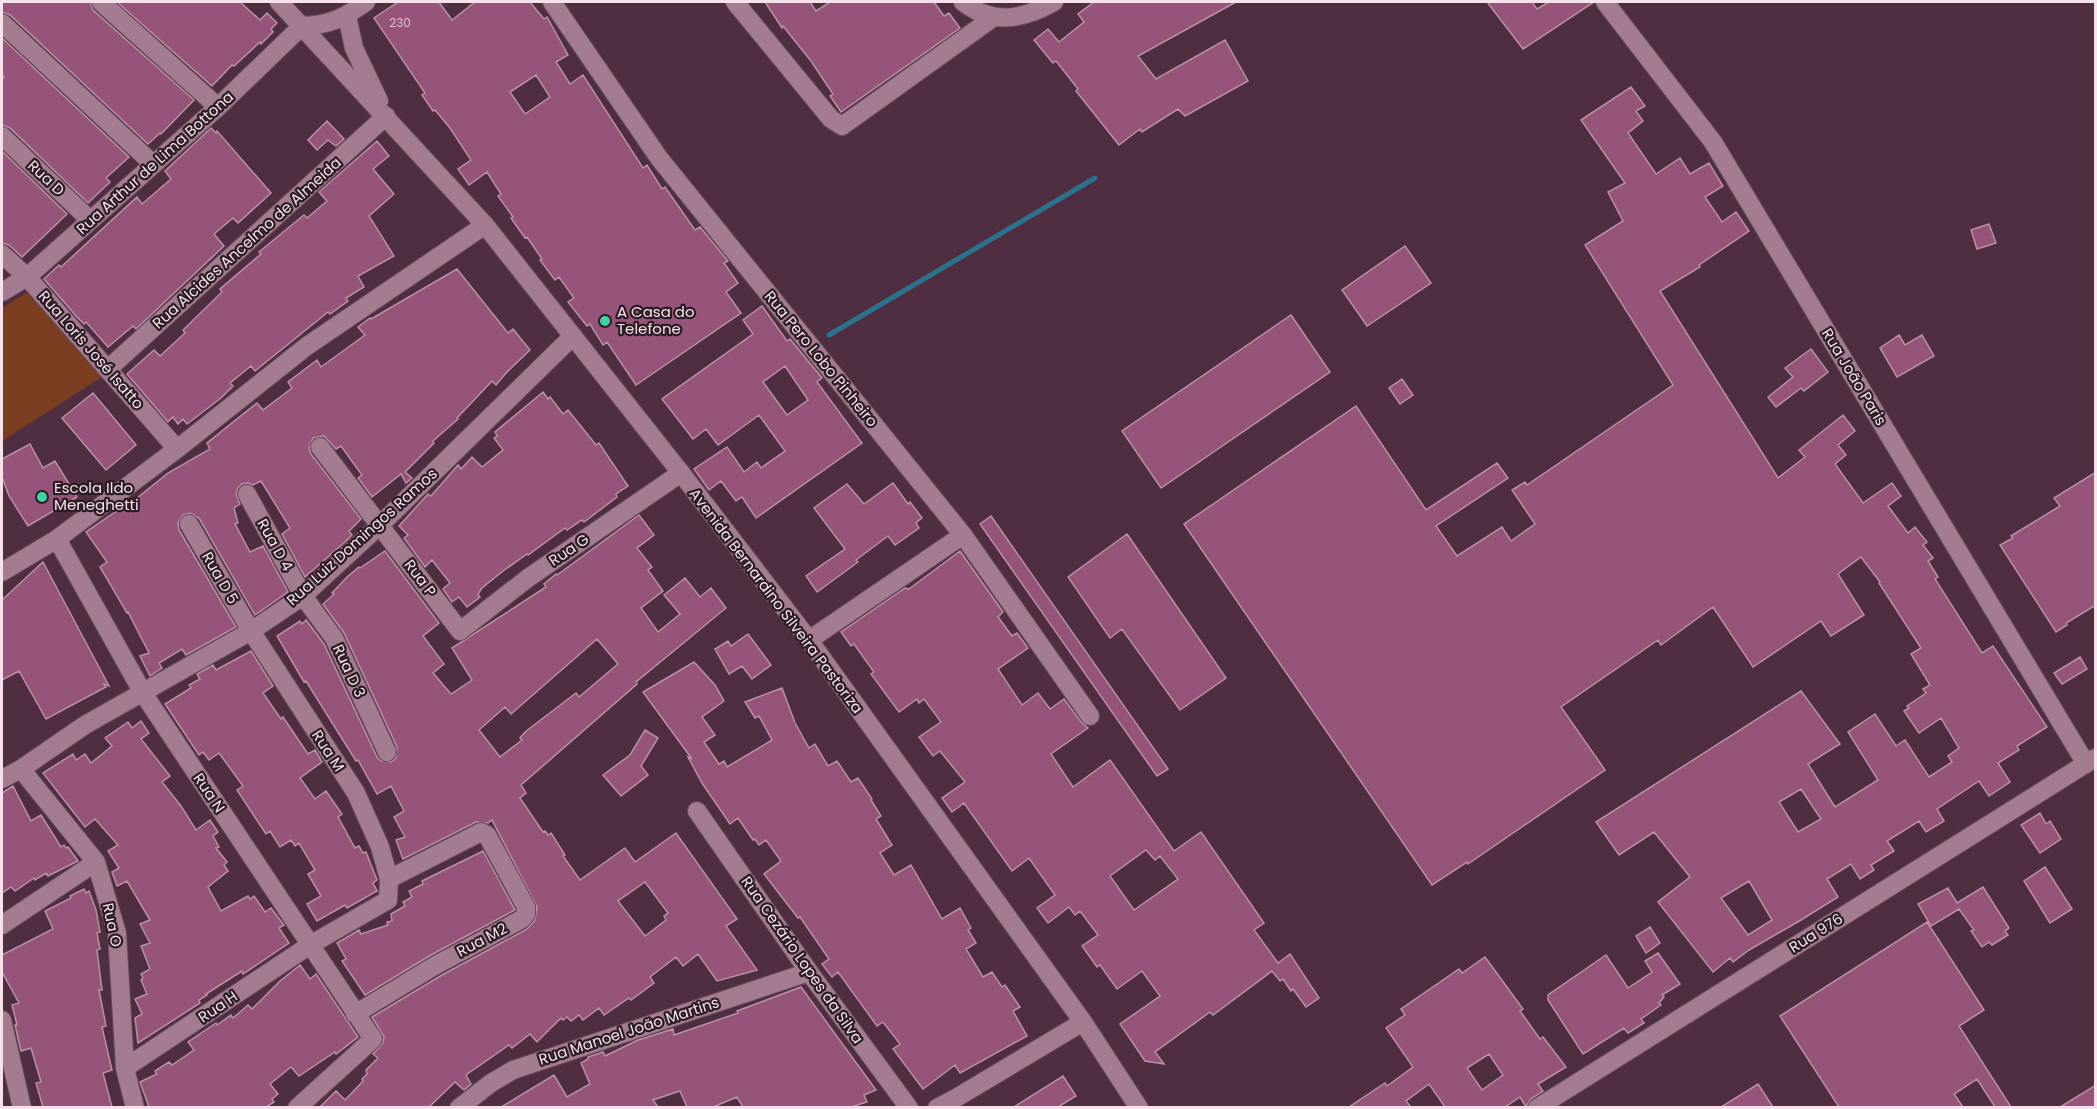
<svg xmlns="http://www.w3.org/2000/svg" width="2097" height="1109" font-family="Poppins,sans-serif">
	<style>
		.green { fill: #7b3e21 }
		.lines { fill: none; stroke-linecap: round; stroke-linejoin: round }
		.stream { stroke: #2c728c; stroke-width: 5 }
		.building { fill: #96547a; stroke: #b990a6; stroke-width: 1.5; fill-rule: evenodd }
		.street-casing { stroke: #674b5b; stroke-width: 20 }
		.secondary-casing { stroke: #674b5b; stroke-width: 20 }
		.street { stroke: #a47c91; stroke-width: 18 }
		.secondary { stroke: #a47c91; stroke-width: 18 }
		.poi-dot { fill: #41d4a1; stroke: #2c1d25; stroke-width: 2 }
		.labels { text-anchor: middle; stroke-width: 4.5; stroke-linejoin: round; paint-order: stroke }
		.number-label { font-size: 12px; fill: #dfbed0 }
		.street-label { font-size: 15px; fill: #f7e1ec; stroke: #2c1d25 }
		.poi-label { font-size: 15px; fill: #f7e1ec; stroke: #2c1d25; text-anchor: start }
	</style>
	<rect width="100%" height="100%" fill="#502e42"/>
	<path class="green" d="M28 292 102 377 2 441V308Z"/>
	<g class="lines">
		<path class="stream" d="M829 335 1095 178"/>
	</g>
	<path class="building" d="M2 2H90L93 10 194 100 161 134 160 133 148 144 10 15 2 12Z
		M117 2H240L260 20 267 13 277 23 271 29 273 32 261 44 260 42 234 66 232 65 212 86Z
		M398 2H439L452 20 475 2H530L544 19 547 17 568 55 556 62 570 84 583 75 643 168 647 165 662 189 665 187 695 230 700 227 728 261 724 263 738 283 726 292 741 313 636 385 607 342 603 345 590 324 587 326 568 302 574 298 559 277 555 280 540 260 542 259 527 237 525 238 511 218 513 217 498 196 501 194 487 172 469 185 458 169 471 160 450 128 435 110 433 111 422 95 425 93 374 18ZM536 75 550 97 525 114 510 92Z
		M765 2H810L816 11 830 2H934L944 16 949 13 960 28 841 112 830 96 833 94 811 61 783 26 782 28Z
		M1094 2H1236L1138 56 1156 79 1225 40 1248 81 1185 116 1178 109 1142 132 1140 129 1119 145 1076 91 1078 89 1056 61 1053 63 1034 40 1048 29 1059 42 1084 22 1078 14Z
		M1487 2H1532L1537 9 1549 2H1594L1523 49Z
		M2 38 129 157 106 178 110 182 88 203 10 128 2 125V80L4 77 2 75Z
		M1631 87 1645 106 1636 111 1643 121 1628 133 1656 174 1680 158 1690 174 1709 163 1723 186 1705 197 1722 222 1736 212 1749 231 1699 265 1700 267 1660 291 1778 478 1805 457 1799 450 1843 415 1855 431 1838 445 1846 455 1835 464 1863 503 1892 483 1901 496 1888 506 1908 533 1915 527 1927 542 1923 545 1933 558 1928 561 1938 577 1935 579 1982 653 1993 646 2047 727 2017 746 2019 750 1998 763 2010 782 1989 796 1979 781 1937 809 1944 821 1926 832 1919 821 1887 841 1894 851 1871 865 1874 870 1860 879 1851 864 1827 879 1838 897 1801 920 1749 950 1733 962 1730 958 1713 972 1658 902 1690 877 1654 832 1619 855 1596 822 1801 691 1840 744 1808 764 1835 807 1878 780 1848 732 1875 714 1896 746 1905 740 1929 777 1952 762 1948 756 1959 748 1941 718 1919 733 1904 711 1909 708 1907 706 1926 693 1923 689 1930 685 1911 654 1921 648 1879 583 1880 582 1861 557 1838 574 1864 615 1831 636 1821 621 1753 667 1713 607 1661 645 1658 640 1561 707 1605 770 1468 864 1467 862 1432 885 1184 524 1356 406 1426 510 1497 463 1508 478 1436 526 1457 556 1502 527 1511 541 1535 524 1512 490 1525 482 1527 485 1673 385 1585 245 1623 221 1608 192 1625 183 1581 120ZM1801 789 1821 819 1798 832 1779 802ZM1749 881 1772 920 1748 935 1721 898Z
		M327 121 344 139 336 146 328 140 317 150 308 140Z
		M211 128 216 133 217 131 271 193 238 223 233 218 214 234 224 246 136 329 133 326 108 347 86 322 84 324 77 317 44 279 59 265 61 267 137 197 142 204 171 179 165 171Z
		M377 141 389 156 373 169 394 194 369 216 394 256 358 276 364 287 346 298 348 301 330 314 328 312 255 371 251 366 230 383 233 386 221 398 187 424 183 419 178 424 173 417 168 422 127 374 154 350 160 356 185 333 183 330 222 292 220 289 261 254 259 252 304 215 307 218 327 201 319 192Z
		M2 151 67 214 22 257 9 245 2 243Z
		M1989 224 1996 243 1977 249 1971 230Z
		M1405 246 1431 283 1367 326 1342 290Z
		M457 269 508 333 513 329 530 350 507 372 496 385 492 381 457 418 458 419 433 441 434 443 405 472 412 478 406 483 401 474 372 497 358 478 362 475 341 446 336 449 324 436 313 438 309 448 311 454 361 519 349 531 352 535 345 542 305 577 282 534 290 528 261 481 253 485 248 483 242 484 238 488 236 494 240 504 234 508 238 523 235 524 250 552 263 546 288 592 255 615 199 518 190 513 183 515 178 523 179 530 236 627 186 655 182 649 159 663 162 668 150 676 140 656 149 653 128 612 127 613 100 567 107 562 86 532 121 508 122 510 168 473 210 449 207 443 257 403 263 410 292 388 288 382 317 360 321 367 365 335 358 327 370 318 371 319Z
		M762 306 787 341 790 339 822 378 817 382 862 443 756 518 742 497 736 501 721 481 709 490 694 469 727 447 744 472 757 462 761 468 785 451 759 415 718 445 706 429 693 439 662 399 753 334 743 320ZM785 366 808 400 787 415 763 382Z
		M1291 315 1330 372 1161 488 1122 431Z
		M1899 335 1905 345 1922 335 1934 356 1897 377 1880 348Z
		M1811 349 1828 372 1804 391 1801 388 1776 407 1768 397 1793 377 1785 368Z
		M1402 379 1413 395 1400 404 1389 388Z
		M543 392 548 399 550 397 563 414 568 410 596 445 599 443 628 486 616 494 617 497 584 522 582 520 567 530 565 528 528 555 527 554 503 571 482 588 478 594 480 597 467 607 459 597 452 602 443 589 450 583 432 560 425 567 404 538 408 535 399 526 428 494 431 496 458 465 461 469 472 457 482 467 503 450 494 438 497 436 495 432Z
		M93 393 136 445 106 470 62 418Z
		M30 444 43 468 55 461 77 497 28 526 9 496 2 477V459Z
		M2096 472V605L2066 623 2067 625 2056 632 2000 545 2013 538 2011 536 2060 506 2054 498Z
		M893 483 908 504 910 502 922 518 916 523 919 528 895 545 888 536 856 560 858 562 817 592 806 576 845 549 814 508 847 484 864 504Z
		M639 515 654 535 637 548 652 567 648 570 663 591 641 608 658 632 680 614 664 595 685 578 700 597 711 588 726 608 636 682 637 684 521 785 526 793 520 798 543 832 545 831 548 835 551 833 565 855 563 856 580 880 625 848 635 862 676 833 737 919 726 926 757 970 717 981 698 954 683 966 676 957 650 977 654 983 631 1000 629 998 604 1015 599 1008 583 1020 579 1015 571 1021 567 1017 563 1020 561 1018 537 1042 530 1034 512 1048 509 1045 466 1075 471 1084 464 1090 455 1082 429 1107H320L336 1091 345 1100 363 1081 362 1079 367 1074 366 1070 378 1058 373 1054 383 1043 384 1037 372 1017 442 975 527 929 535 920 537 907 492 820 488 823 476 822 403 859 396 840 405 837 394 817 404 811 391 786 377 794 358 760 356 761 306 681 304 682 277 636 300 621 302 624 306 620 324 644 377 757 381 761 391 762 396 758 397 747 344 633 323 604 334 594 332 593 347 577 359 567 360 568 385 551 439 623 423 636 444 664 433 673 451 694 472 680 452 648 546 587 544 584 556 574 557 575ZM597 639 618 664 579 697 576 693 525 732 520 738 522 740 500 757 479 730 505 707 511 714ZM645 882 668 913 664 916 666 920 645 936 618 901Z
		M991 516 1168 769 1157 776 980 524Z
		M1127 534 1226 678 1180 710 1122 629 1110 638 1068 577Z
		M960 551 1003 612 998 617 1012 636 1017 633 1028 648 998 669 1022 705 1038 693 1050 709 1064 699 1081 722 1088 728 1051 754 1073 787 1110 760 1174 851 1201 832 1264 923 1254 930 1278 963 1290 954 1319 998 1306 1007 1293 989 1291 991 1283 979 1280 981 1272 971 1213 1015 1210 1012 1155 1052 1164 1064 1145 1061 1120 1024 1160 996 1142 971 1117 989 1100 965 1097 967 1082 946 1098 935 1080 911 1075 915 1069 907 1048 923 1037 908 1055 895 1029 858 1012 871 964 803 952 812 942 798 965 782 940 751 933 756 919 737 941 722 924 699 919 703 917 699 899 712 871 674 874 672 854 644 851 646 841 632 905 588 909 589ZM1146 850 1155 860 1160 856 1178 879 1134 910 1110 876Z
		M43 562 109 686 104 684 106 687 46 719 19 671 2 680V600Z
		M748 634 771 665 752 679 742 666 729 674 715 649 728 641 731 646Z
		M251 651 273 686 263 693 281 719 283 717 308 754 315 750 322 762 300 778 315 799 326 791 342 814 338 817 355 848 359 846 363 853 366 852 377 880 373 883 377 891 347 908 345 905 317 921 307 904 321 896 308 874 315 870 299 843 295 846 291 840 280 847 270 831 266 834 237 790 243 786 219 753 209 760 203 752 199 755 165 704 191 688 189 685 200 679 197 674 213 665 216 670Z
		M2080 657 2087 669 2062 684 2054 673Z
		M694 662 715 685 724 701 702 717 715 735 704 742 719 764 724 761 727 767 772 740 759 716 755 718 745 702 782 688 795 723 809 748 815 744 828 766 837 761 851 782 858 778 872 799 871 800 881 816 876 819 892 845 880 853 894 875 911 865 942 919 960 908 971 928 968 930 976 943 966 949 983 977 992 972 1002 987 1005 985 1020 1007 1013 1011 1027 1036 960 1073 955 1065 923 1089 893 1049 900 1044 883 1022 877 1026 838 972 832 977 822 964 829 959 800 917 798 918 764 874 781 861 766 840 759 845 755 839 753 840 738 818 730 824 702 783 688 757 692 759 643 692Z
		M141 721 149 733 141 739 170 776 162 782 181 806 196 830 210 820 218 832 213 836 219 847 216 848 227 862 224 865 228 871 208 887 221 911 248 896 250 899 254 896 265 912 271 908 284 925 279 928 289 943 243 974 242 971 206 994 207 995 199 1000 200 1003 138 1043 135 1018 142 1014 135 999 147 994 141 980 143 978 141 974 150 969 141 946 150 943 140 924 150 920 127 881 117 886 112 872 119 868 108 851 118 845 95 819 85 827 43 773 73 754 76 760 85 754 91 763 112 746 105 738 128 722 132 728Z
		M645 730 658 738 641 766 648 775 621 796 603 775 630 755Z
		M13 786 31 821 41 815 61 847 64 845 66 848 68 847 78 861 48 876 46 873 35 880 34 878 15 891 11 887 2 893V793Z
		M2040 813 2046 824 2050 821 2061 839 2040 853 2021 825Z
		M483 851 515 910 431 955 365 995 342 961 346 959 337 943 359 930 361 934 388 925 387 922 392 921 391 914 405 906 403 902 412 897 409 891 423 884 422 881Z
		M2045 867 2072 909 2050 923 2024 881Z
		M1983 887 2009 928 2005 931 2008 935 1992 945 1989 942 1982 947 1971 931 1974 930 1959 909 1931 926 1918 904 1948 888 1957 903Z
		M84 889 86 893 89 891 96 910 100 932 97 933 100 949 97 950 102 990H99L106 1026 102 1027 112 1070 103 1073 112 1107H43L36 1083 41 1082 31 1048 21 1051 15 1025H17L12 1005 19 1003 2 972V955L53 929 45 911 71 898 70 896Z
		M1927 922 1984 1010 1959 1026 2011 1107H1995L1977 1079 1954 1094 1963 1107H1839L1780 1016Z
		M1650 927 1660 943 1646 953 1636 936Z
		M1658 953 1680 984 1662 995 1664 997 1659 1003 1661 1005 1641 1019 1644 1023 1628 1033 1624 1028 1583 1054 1548 1000V995L1606 955 1628 988 1652 972 1645 961Z
		M1485 957 1523 1009 1520 1011 1540 1039 1543 1037 1566 1067 1538 1084 1543 1091 1531 1099 1526 1107 1520 1097 1505 1107H1445L1429 1084 1406 1101 1411 1107H1349L1385 1083 1387 1086 1413 1067 1386 1028 1405 1015 1401 1009 1459 969 1462 973ZM1489 1054 1503 1075 1482 1090 1467 1068Z
		M300 965 310 979 316 974 358 1037 336 1054 335 1052 299 1076 291 1067 270 1084 278 1094 272 1099 274 1102 266 1107H149L140 1082 157 1074 155 1071 169 1062 172 1065 194 1050 188 1042 216 1023 217 1025 231 1015 233 1018 248 1005 252 1009 280 981Z
		M801 987 876 1090 864 1095 867 1102 851 1107H743L737 1097 713 1107H687L680 1091 653 1100 658 1107H501L554 1075 567 1097 590 1084 581 1063 588 1059V1057L603 1052 605 1056 638 1040 673 1029 674 1035 738 1013 737 1011Z
		M1063 1076 1076 1096 1058 1107H1014Z
		M1758 1084 1773 1107H1721Z
		M2096 1085V1107H2060Z"/>
	<g class="lines">
		<defs>
			<path id="street" d="M101 2 218 107
				M552 2 659 158 963 535 1090 716
				M735 2 831 119 842 126 994 17
				M963 2C993 25 1022 20 1054 2
				M1605 2 1713 142 2086 764
				M2 23 153 164
				M2 136 90 220
				M2 254 27 277 177 449
				M2 292 27 277 218 107 302 26
				M108 369 386 116
				M320 447 460 631 528 578 681 473
				M247 494 303 596 334 638 387 752
				M57 539 143 693 373 1039 297 1108
				M2 572 57 539 177 449 307 346 485 225
				M809 640 963 535
				M21 769 96 862 117 933 125 1068 135 1108
				M2 779 21 769 85 725 251 631 303 596 380 525 573 336
				M697 811 809 972 909 1108
				M2 925 96 862
				M355 1014 436 965 522 919 526 914V907L487 835 481 832 389 879
				M2 1020 22 1108
				M125 1068 310 945 388 900 389 879 380 847 356 793 251 631 189 524
				M459 1108 491 1083 513 1070 809 972
				M1537 1108 2095 758"/>
			<path id="secondary" d="M279 2 485 225 681 473 809 640 1083 1022 1139 1108
				M347 16 354 48 379 101
				M302 26C330 25 344 18 366 2
				M937 1108 956 1098 1083 1022"/>
		</defs>
		<use href="#street" class="street-casing"/>
		<use href="#secondary" class="secondary-casing"/>
		<use href="#street" class="street"/>
		<use href="#secondary" class="secondary"/>
	</g>
	<g class="poi-dot">
		<circle cx="605" cy="321" r="6"/>
		<circle cx="42" cy="497" r="6"/>
	</g>
	<g class="labels">
		<g class="number-label">
			<text x="400" y="27">230</text>
		</g>
		<g class="street-label">
			<text transform="translate(155 163) rotate(-42)" y="5">Rua Arthur de Lima Bottona</text>
			<text transform="translate(46 178) rotate(43)" y="5">Rua D</text>
			<text transform="translate(247 243) rotate(-42)" y="5">Rua Alcides Ancelmo de Almeida</text>
			<text transform="translate(91 350) rotate(49)" y="5">Rua Loris José Isatto</text>
			<text transform="translate(821 359) rotate(51)" y="5">Rua Pero Lobo Pinheiro</text>
			<text transform="translate(1854 377) rotate(59)" y="5">Rua João Paris</text>
			<text transform="translate(362 537) rotate(-42)" y="5">Rua Luiz Domingos Ramos</text>
			<text transform="translate(275 545) rotate(61)" y="5">Rua D 4</text>
			<text transform="translate(569 550) rotate(-34)" y="5">Rua G</text>
			<text transform="translate(220 578) rotate(60)" y="5">Rua D 5</text>
			<text transform="translate(420 578) rotate(53)" y="5">Rua P</text>
			<text transform="translate(776 601) rotate(53)" y="5">Avenida Bernardino Silveira Pastoriza</text>
			<text transform="translate(349 671) rotate(65)" y="5">Rua D 3</text>
			<text transform="translate(328 751) rotate(57)" y="5">Rua M</text>
			<text transform="translate(209 793) rotate(56)" y="5">Rua N</text>
			<text transform="translate(112 925) rotate(78)" y="5">Rua O</text>
			<text transform="translate(1816 933) rotate(-32)" y="5">Rua 976</text>
			<text transform="translate(482 940) rotate(-28)" y="5">Rua M2</text>
			<text transform="translate(802 960) rotate(55)" y="5">Rua Cezário Lopes da Silva</text>
			<text transform="translate(218 1007) rotate(-34)" y="5">Rua H</text>
			<text transform="translate(629 1031) rotate(-18)" y="5">Rua Manoel João Martins</text>
		</g>
		<g class="poi-label">
			<text x="617" y="317">A Casa do<tspan x="617" dy="17">Telefone</tspan></text>
			<text x="54" y="493">Escola Ildo<tspan x="54" dy="17">Meneghetti</tspan></text>
		</g>
	</g>
	<rect width="2097" height="1109" fill="none" stroke="#f7e1ec" stroke-width="6"/>
</svg>
